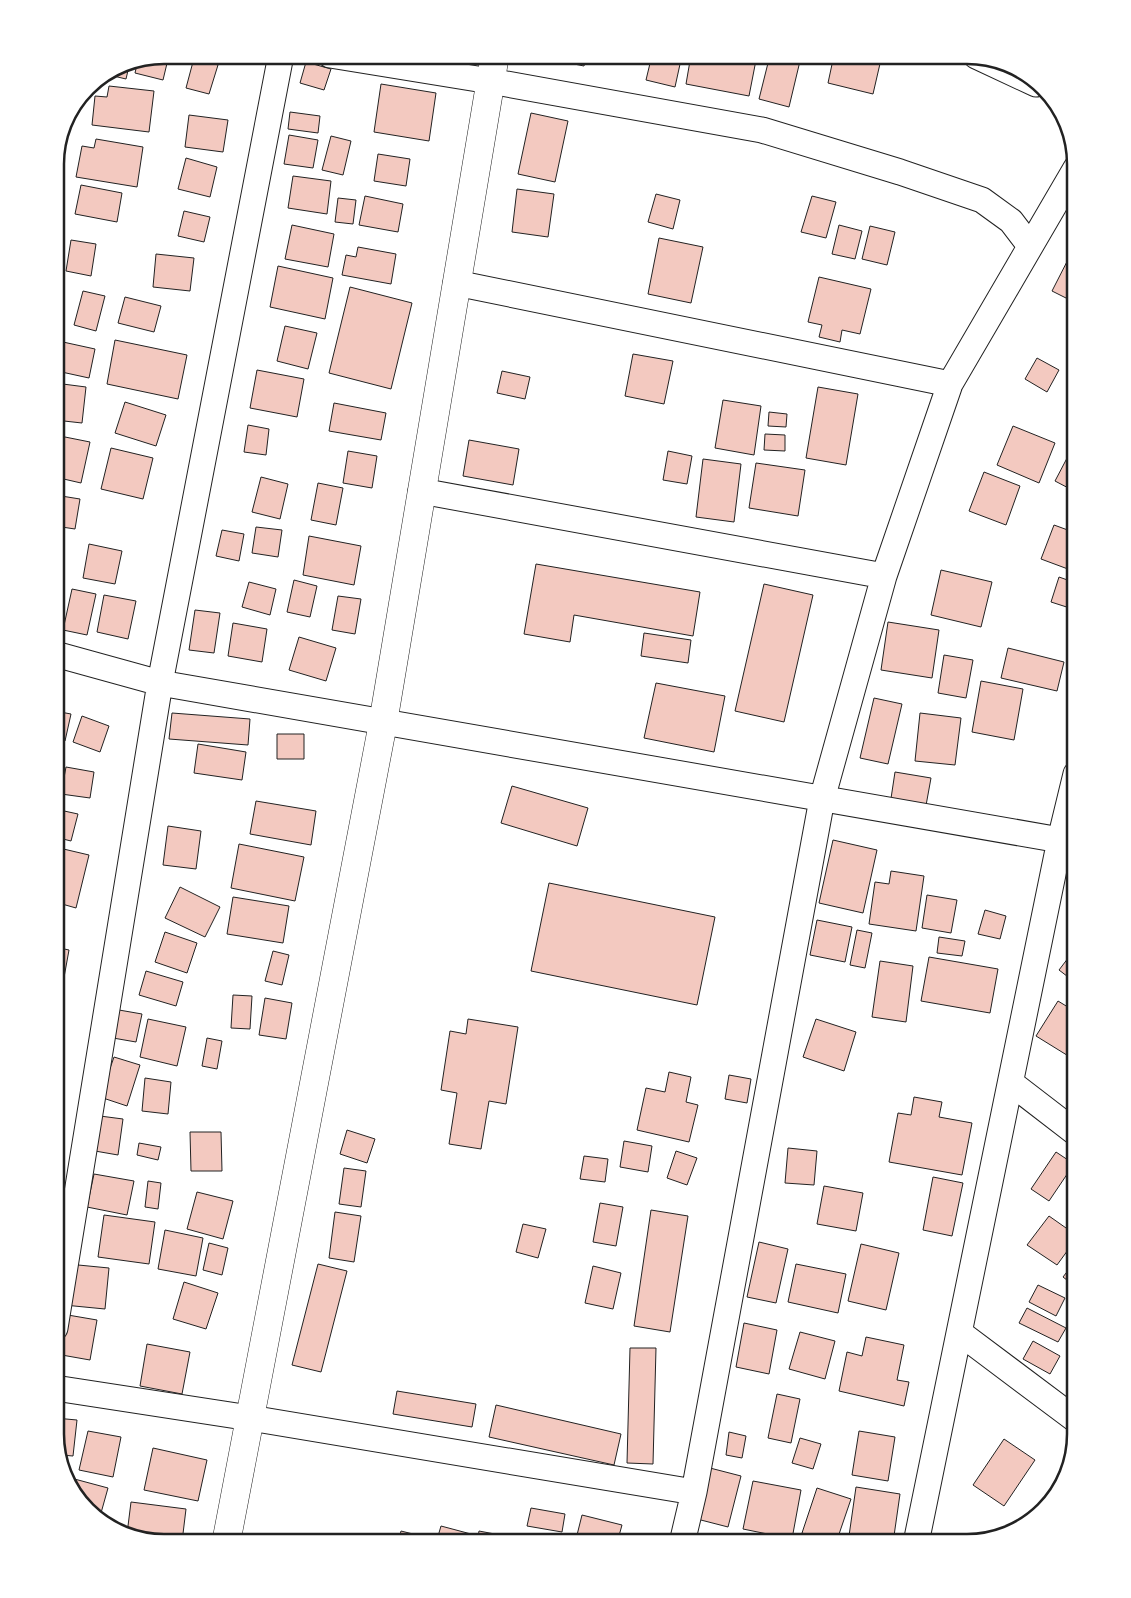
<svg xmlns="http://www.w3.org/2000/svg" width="1131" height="1598" font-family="Jost,sans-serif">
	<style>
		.building { fill: #f3c9c0; stroke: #222 }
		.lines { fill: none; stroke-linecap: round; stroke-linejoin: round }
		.street-casing { stroke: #222; stroke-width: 27 }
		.secondary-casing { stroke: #222; stroke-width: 29 }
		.street { stroke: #fff; stroke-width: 25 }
		.secondary { stroke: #fff; stroke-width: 28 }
		.rim { fill: none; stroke: #222; stroke-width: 2.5 }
	</style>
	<rect width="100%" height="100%" fill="#fff"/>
	<path class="building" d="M164 55H169L163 80 135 73 138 60Z
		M555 55H587L584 66 554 60Z
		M652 55H682L675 87 646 80Z
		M691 55H757L749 96 686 84Z
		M770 55H776L800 61 789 107 759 99Z
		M834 55H882L873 94 828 83Z
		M194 58 218 65 209 94 186 88Z
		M130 62 126 79 105 74 123 63Z
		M306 62 331 69 324 90 300 83Z
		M381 84 436 93 429 141 374 132Z
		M109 86 154 91 149 132 92 125 95 96 107 97Z
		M290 112 320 116 318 133 288 129Z
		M531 113 568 121 555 182 518 174Z
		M189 115 228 120 223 152 185 147Z
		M289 135 318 140 313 168 284 164Z
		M331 136 351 141 343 175 322 170Z
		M96 139 143 147 137 187 76 177 82 146 94 148Z
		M378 154 410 159 406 186 374 181Z
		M186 158 217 167 210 197 178 189Z
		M293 176 331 181 327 214 288 208Z
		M81 185 122 193 117 222 75 214Z
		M517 189 554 194 548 237 512 232Z
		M656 194 680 200 673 229 648 222Z
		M365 196 403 204 398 232 359 225Z
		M812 196 836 202 826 238 801 232Z
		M338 198 356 200 353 224 335 222Z
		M184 211 210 217 204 242 178 236Z
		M292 225 334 234 328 267 285 259Z
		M839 225 862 231 855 259 832 254Z
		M870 226 895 232 887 265 862 259Z
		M659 238 703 247 691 303 648 294Z
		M71 240 96 244 91 276 66 271Z
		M1076 244V303L1052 291Z
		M358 247 396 254 391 284 342 275 346 255 356 257Z
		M156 254 194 258 190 291 153 287Z
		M278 266 333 278 325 319 270 307Z
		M819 277 871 289 860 334 842 330 840 342 819 337 822 325 808 322Z
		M350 287 412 303 391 389 329 373Z
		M83 291 105 296 96 331 74 325Z
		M125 297 161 306 154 332 118 323Z
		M285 326 317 333 308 369 277 361Z
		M115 340 187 355 178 399 107 384Z
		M63 342 95 349 89 378 57 371Z
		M633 354 673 361 664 404 625 396Z
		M1037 358 1059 370 1047 392 1025 379Z
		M257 370 304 379 297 417 250 408Z
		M502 371 530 377 525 399 497 393Z
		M55 383 86 387 82 423 55 420Z
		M818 387 858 394 846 465 806 458Z
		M723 400 761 406 754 455 715 448Z
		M125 402 166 415 156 446 115 433Z
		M334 403 386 413 381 440 329 431Z
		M769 412 787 414 786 427 768 426Z
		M248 425 269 429 266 455 244 452Z
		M1013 426 1055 443 1039 483 997 465Z
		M765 434 785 435V451L764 450Z
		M55 435 90 442 81 483 55 477Z
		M469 440 519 449 513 485 463 476Z
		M1076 441V492L1055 481Z
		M111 448 153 458 143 499 101 489Z
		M348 451 377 456 372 488 343 483Z
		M668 451 692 456 687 484 663 480Z
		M703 459 741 464 734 522 696 517Z
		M756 463 805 470 798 516 749 508Z
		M984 472 1020 486 1006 525 969 511Z
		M261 477 288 484 280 519 252 512Z
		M318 483 343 488 336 525 311 520Z
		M55 495 80 499 75 529 55 526Z
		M1054 525 1076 533V572L1041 559Z
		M256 527 282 530 278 557 252 553Z
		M222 530 244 534 239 561 216 556Z
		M309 536 361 546 354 585 303 575Z
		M89 544 122 551 115 584 83 578Z
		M536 564 700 592 693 636 574 615 570 642 524 634Z
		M941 570 992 582 981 627 931 615Z
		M1059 577 1076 583V610L1051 602Z
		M294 580 317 586 310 617 287 612Z
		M249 582 276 589 270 615 242 607Z
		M764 584 813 595 784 722 735 711Z
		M72 589 96 594 87 635 63 630Z
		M104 595 136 601 128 639 97 632Z
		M338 596 361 599 355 634 332 630Z
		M195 610 220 613 214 653 189 650Z
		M888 622 939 630 932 678 881 670Z
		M233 623 267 629 262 662 228 656Z
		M644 633 691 640 688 663 641 656Z
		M299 637 336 648 326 681 289 670Z
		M1008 648 1064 662 1057 691 1001 678Z
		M944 655 973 660 966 698 938 693Z
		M981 681 1023 689 1014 740 972 732Z
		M656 683 725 696 714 752 644 738Z
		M874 698 902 704 888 764 860 758Z
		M55 711 71 714 65 741 55 739Z
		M172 713 250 719 248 745 169 739Z
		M920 713 961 718 955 765 915 761Z
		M82 716 109 726 100 752 73 742Z
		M277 734H304V759H277Z
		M198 744 246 752 242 780 194 773Z
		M66 767 94 772 90 798 61 794Z
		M895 772 931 778 925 811 890 805Z
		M512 786 588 808 577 846 501 823Z
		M256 801 316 811 311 845 250 834Z
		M55 809 78 814 71 841 55 837Z
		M168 826 201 831 196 869 163 865Z
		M833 840 877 850 863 913 819 903Z
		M239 844 304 857 295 901 231 888Z
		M55 847 89 855 76 908 55 902Z
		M891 871 924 876 916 931 869 924 875 882 889 884Z
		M549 883 715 917 697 1005 531 971Z
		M180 887 220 907 205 937 165 918Z
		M927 895 957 900 951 933 922 928Z
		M233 897 289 906 283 943 227 934Z
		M985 910 1006 916 1000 939 978 934Z
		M817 920 852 927 845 962 810 955Z
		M857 930 872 933 865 968 850 965Z
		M165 932 197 943 187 973 155 962Z
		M939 937 965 941 962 956 937 953Z
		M55 947 69 950 61 994 55 993Z
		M1075 949 1076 950V983L1059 970Z
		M273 951 289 955 282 985 265 981Z
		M929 957 998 969 990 1013 921 1001Z
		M880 961 913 966 906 1022 872 1017Z
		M146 971 183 982 176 1006 139 995Z
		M233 995 252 996 250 1029 231 1028Z
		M265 998 292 1003 286 1039 259 1035Z
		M1058 1001 1076 1012V1046L1070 1057 1036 1036Z
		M119 1010 142 1014 136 1042 113 1038Z
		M148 1019 186 1027 177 1066 140 1057Z
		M468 1019 518 1027 506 1104 489 1101 481 1149 449 1144 457 1093 441 1090 450 1031 466 1034Z
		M816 1019 856 1032 844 1071 803 1057Z
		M207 1038 222 1041 217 1069 202 1066Z
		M114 1057 140 1065 127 1106 100 1097Z
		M669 1072 691 1077 686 1102 698 1105 689 1142 637 1130 646 1088 665 1092Z
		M729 1075 751 1079 747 1103 725 1099Z
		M145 1078 171 1082 168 1114 142 1111Z
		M914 1097 942 1102 939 1117 972 1123 962 1175 889 1162 898 1113 911 1115Z
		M100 1116 123 1119 118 1155 95 1151Z
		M347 1130 375 1139 367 1163 340 1154Z
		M190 1132H221L222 1171H191Z
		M624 1141 652 1146 648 1172 620 1167Z
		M139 1143 161 1147 158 1160 137 1155Z
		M788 1148 817 1151 814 1185 785 1183Z
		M676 1151 697 1158 687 1185 667 1178Z
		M1056 1152 1074 1164 1049 1201 1031 1189Z
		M584 1156 608 1159 605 1182 580 1179Z
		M344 1168 366 1171 361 1207 339 1204Z
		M94 1174 134 1181 127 1215 87 1207Z
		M933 1177 963 1183 952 1236 923 1230Z
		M148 1181 161 1183 158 1209 145 1207Z
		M824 1186 863 1193 856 1231 817 1224Z
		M197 1192 233 1201 223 1239 187 1229Z
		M600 1203 623 1207 616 1246 593 1242Z
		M651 1210 688 1216 670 1332 634 1326Z
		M335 1212 361 1216 354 1262 329 1258Z
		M104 1215 155 1222 149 1264 98 1257Z
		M1049 1216 1076 1235V1239L1057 1265 1027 1245Z
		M523 1224 546 1229 538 1258 516 1252Z
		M165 1230 203 1238 196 1276 158 1269Z
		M759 1242 788 1249 776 1303 747 1297Z
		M209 1243 228 1248 222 1275 203 1270Z
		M861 1244 899 1253 886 1310 848 1301Z
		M1076 1260V1287L1063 1277Z
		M68 1264 109 1268 105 1309 64 1305Z
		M318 1264 347 1271 321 1372 292 1365Z
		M796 1264 846 1274 838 1313 788 1302Z
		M593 1266 621 1273 613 1309 585 1303Z
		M184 1282 218 1293 206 1329 173 1319Z
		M1038 1285 1065 1298 1056 1316 1029 1302Z
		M1027 1308 1066 1328 1058 1342 1019 1323Z
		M62 1314 97 1320 90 1360 56 1354Z
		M744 1323 777 1330 769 1374 736 1367Z
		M800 1332 835 1341 825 1379 789 1369Z
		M866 1337 904 1345 897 1380 909 1382 904 1406 839 1391 847 1352 862 1356Z
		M1033 1341 1060 1356 1050 1374 1023 1359Z
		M147 1344 190 1352 182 1394 140 1386Z
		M630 1348H656L653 1464 627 1463Z
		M397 1391 476 1404 472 1427 393 1414Z
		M777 1394 800 1399 791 1443 768 1438Z
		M496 1405 621 1434 614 1465 489 1437Z
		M55 1418 77 1420 73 1456 61 1455 55 1434Z
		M88 1431 121 1437 113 1477 79 1470Z
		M859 1431 895 1437 888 1481 852 1475Z
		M729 1432 746 1436 742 1458 726 1455Z
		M800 1438 821 1444 813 1469 792 1463Z
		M1004 1439 1035 1460 1004 1506 973 1485Z
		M153 1448 207 1460 198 1501 144 1490Z
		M710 1468 741 1476 728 1527 697 1519Z
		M67 1477 108 1488 101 1513 92 1511 70 1489Z
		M753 1481 801 1490 792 1539 743 1529Z
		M856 1487 900 1494 893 1543H848Z
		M817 1488 851 1499 836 1543 802 1533Z
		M131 1502 186 1509 182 1542 136 1536 127 1534Z
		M531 1508 565 1514 562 1532 527 1526Z
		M582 1515 622 1525 617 1543H575Z
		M441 1526 471 1534 469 1543H436Z
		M401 1531 421 1536 419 1543H398Z
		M479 1531 521 1539 520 1543H477Z"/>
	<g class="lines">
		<defs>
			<path id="street" d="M330 55 490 81 762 130 900 172 982 200 1011 221 1030 246
				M976 56 1036 84
				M456 283 950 384
				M421 491 884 576
				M55 654 160 683 1060 840 1076 849
				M1011 1083 1076 1133
				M55 1328 160 683 281 55
				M960 1333 1076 1420
				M55 1388 250 1418 694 1492
				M682 1543 694 1492 822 799 884 576 950 384 1076 168
				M916 1543 1060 840 1076 774"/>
			<path id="secondary" d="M226 1543 383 723 495 55"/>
		</defs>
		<use href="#street" class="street-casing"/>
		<use href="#secondary" class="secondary-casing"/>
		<use href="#street" class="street"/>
		<use href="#secondary" class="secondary"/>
	</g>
	<path d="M0 0H1131V1598H0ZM164 64H967A100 100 0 0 1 1067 164V1434A100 100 0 0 1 967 1534H164A100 100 0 0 1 64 1434V164A100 100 0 0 1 164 64Z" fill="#fff" fill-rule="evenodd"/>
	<path class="rim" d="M164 64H967A100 100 0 0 1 1067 164V1434A100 100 0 0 1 967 1534H164A100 100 0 0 1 64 1434V164A100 100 0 0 1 164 64Z"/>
</svg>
